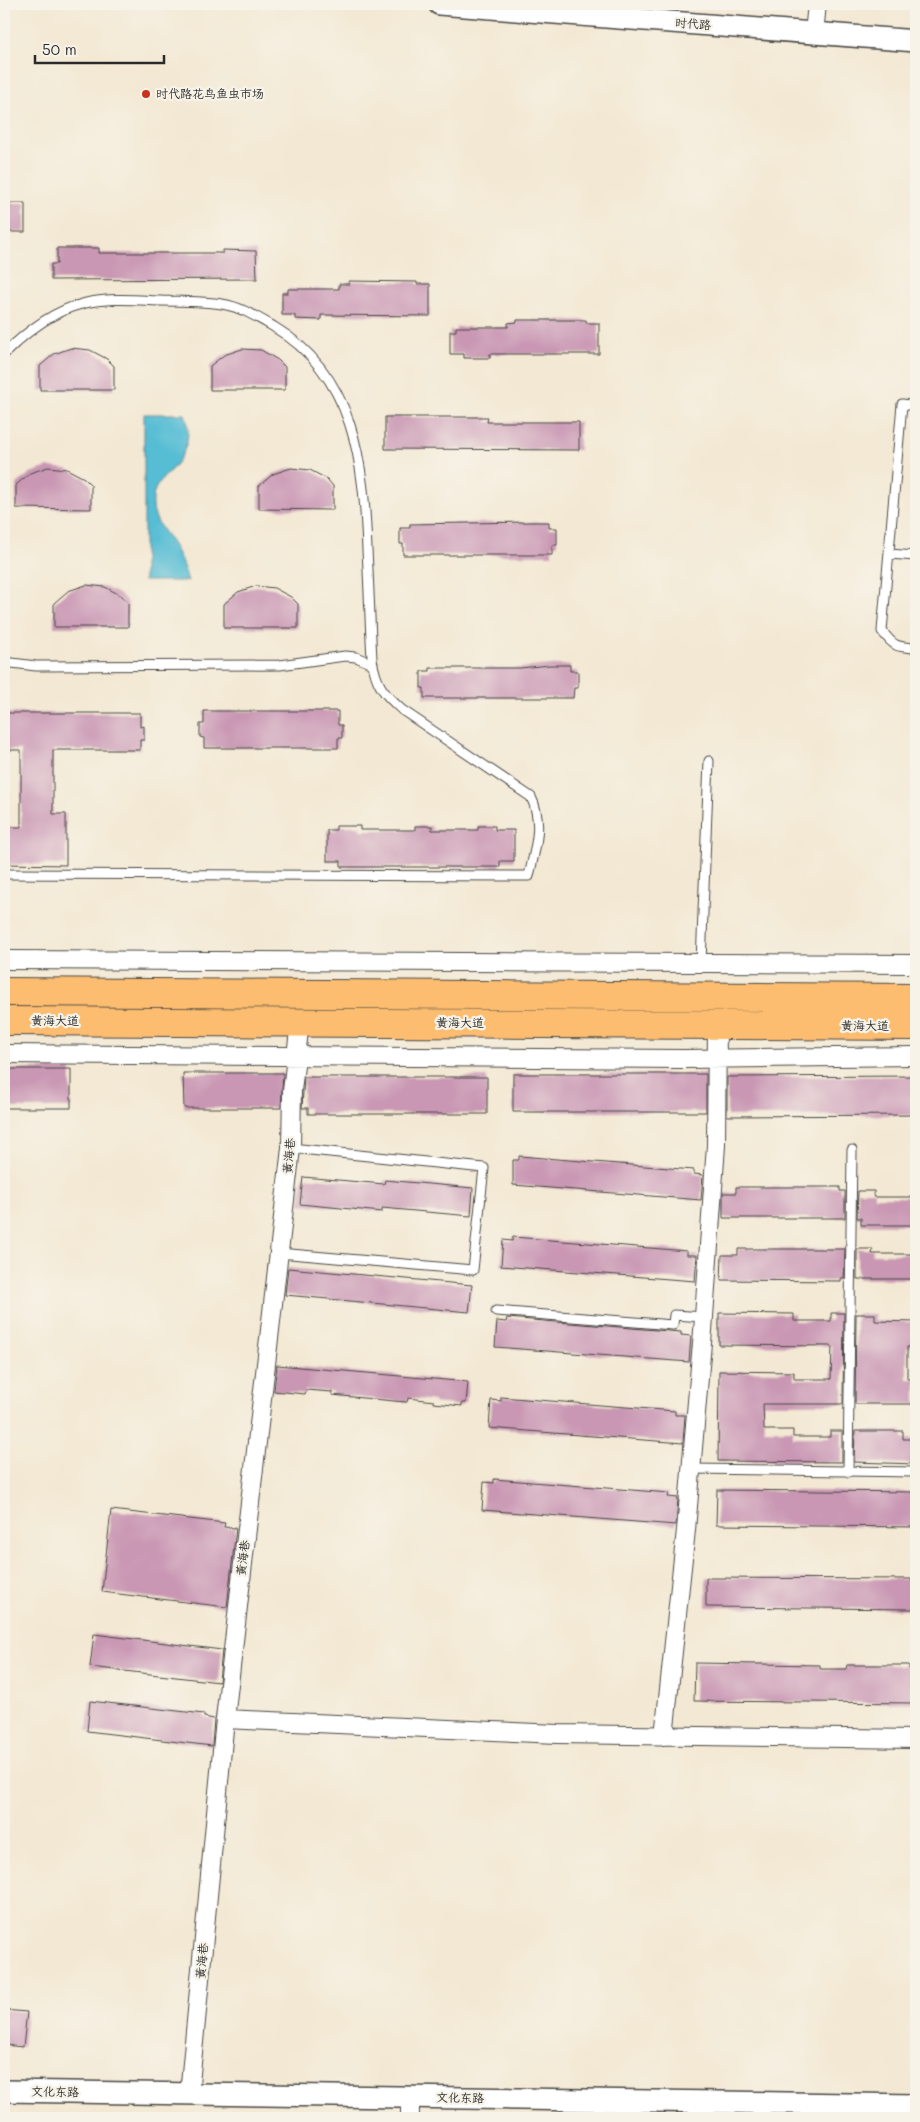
<svg xmlns="http://www.w3.org/2000/svg" width="920" height="2122" font-family="Mali,'LXGW WenKai TC',sans-serif">
	<style>
		.water { fill: #56bdd4; stroke: #407480 }
		.building { fill: #c997b4 }
		.lines { fill: none; stroke-linecap: round; stroke-linejoin: round }
		.service-casing { stroke: #494744; stroke-width: 11 }
		.minor-casing { stroke: #494744; stroke-width: 20 }
		.tertiary-casing { stroke: #494744; stroke-width: 24 }
		.primary-casing { stroke: #494744; stroke-width: 30 }
		.service { stroke: #fff; stroke-width: 9 }
		.minor { stroke: #fff; stroke-width: 18 }
		.tertiary { stroke: #fff; stroke-width: 21 }
		.primary { stroke: #fcbd6f; stroke-width: 28 }
		.poi-dot { fill: #c8321e; stroke: #f7f3e8; stroke-width: 2 }
		.labels { text-anchor: middle; stroke-width: 4.5; stroke-linejoin: round; paint-order: stroke }
		.street-label { font-size: 12px; fill: #2b2b2b; stroke: #f7f3e8 }
		.poi-label { font-size: 12px; fill: #2b2b2b; stroke: #f7f3e8; text-anchor: start }
	</style>
	<rect width="100%" height="100%" fill="#f7f3e8"/>
	<filter id="ink" filterUnits="userSpaceOnUse"><feTurbulence type="fractalNoise" baseFrequency=".02" numOctaves="2"/><feDisplacementMap in="SourceGraphic" scale="10" xChannelSelector="R" yChannelSelector="G"/><feConvolveMatrix kernelMatrix="1 2 1 2 8 2 1 2 1" color-interpolation-filters="sRGB"/></filter>
	<filter id="wash" filterUnits="userSpaceOnUse"><feTurbulence type="fractalNoise" baseFrequency=".0096" numOctaves="4" result="noise"/><feDisplacementMap in="SourceGraphic" scale="20" xChannelSelector="R" yChannelSelector="G"/><feGaussianBlur stdDeviation="1.12" result="paint"/><feColorMatrix in="noise" values="0 0 0 0 0 0 0 0 0 0 0 0 0 0 0 0 0 1.4 0 .05"/><feComposite in="paint" operator="in"/></filter>
	<g filter="url(#wash)">
		<rect width="100%" height="100%" fill="#f3e8d3"/>
		<path class="water" d="M144 414H185C192 435 186 454 171 470 163 479 154 485 153 498 151 523 167 532 177 552 182 561 185 571 188 581H144Z"/>
		<g id="blocks">
			<path class="building" d="M4 203H25V232H4Z
				M57 248H99V253H223V250L256 251 257 279 51 280V264H57Z
				M349 281 417 282V284H430V316L321 315V320L295 319V315H282V293H288V289H339V284H349Z
				M517 320H586V323H599V354H490V358H464V354H450V331H456V327H508V323L517 322Z
				M71 348 90 350 107 359 114 366V390H40V366L54 354Z
				M242 349 261 350 278 360 285 367V390H210V366L224 355Z
				M385 417H488L487 422H579V450L385 449Z
				M48 467 67 469 84 478 91 485V509L16 508V485L30 473Z
				M291 468 310 470 327 479 333 486V510L259 509V486L273 474Z
				M529 522H549V528H557V545H552V555H403V544H400V528H410V524Z
				M86 585 105 587 122 596 128 603V627H54V603L68 591Z
				M256 586 274 588 291 597 298 604V628H224V604L238 592Z
				M550 665H570V671H578V688H574L573 698H424V688H421V671H430V668H520Z
				M204 711H338V725H342V738H338V748H204V738L200 737V724H204Z
				M6 713H140V727L144 726V740H140V750H53V814H66V865L4 864V827H21V750H6L4 726H6Z
				M336 826H360V830H415V826H432V830H478V826H495V830H514V861H500V867H341V861H327V830H336Z
				M4 1069H71V1108H4Z
				M183 1073H283L281 1108H184Z
				M513 1074H706V1112H513Z
				M916 1076V1115L727 1116V1077Z
				M304 1077H487V1114H308V1108H302Z
				M519 1156 694 1170V1174L703 1175 701 1200 513 1185V1160H519Z
				M303 1177 384 1184 385 1180 473 1188 471 1216 382 1208V1212L300 1204Z
				M736 1187H840V1191H845V1218H723V1193H736Z
				M858 1191H874V1197H916V1225H861V1218H857Z
				M513 1237 687 1251V1255H697L695 1281 501 1266 503 1240 512 1241Z
				M738 1249H845L844 1278H841V1281L721 1280 722 1255H738Z
				M857 1249H873L872 1254H916V1279H857Z
				M288 1268 472 1285 469 1312 285 1295Z
				M719 1313 794 1314V1321H831V1313H844L843 1404H763L764 1430H793V1437H830V1431H842V1462L718 1461 719 1371 794 1372V1379H831L832 1346 719 1345Z
				M856 1314H875V1321L916 1322V1347H907V1379H916V1404H855Z
				M507 1318 681 1332V1335L691 1336 689 1362 495 1347 497 1321 506 1322Z
				M277 1365 468 1382 466 1403H462V1406L434 1403V1401L408 1398 407 1402 394 1401 332 1395V1392L306 1390 305 1394 274 1391Z
				M501 1397 675 1411V1415H685L683 1443 489 1428 491 1400 501 1401Z
				M855 1431H903V1439H916V1464L854 1462Z
				M494 1479 669 1493 668 1497 678 1498 676 1525 482 1510 484 1482 494 1483Z
				M717 1490 916 1492V1527L716 1525Z
				M111 1510 225 1523 224 1527 236 1528 227 1607 102 1592Z
				M706 1578 911 1579 912 1582H916V1609L706 1607Z
				M94 1634 222 1650 219 1682 90 1667Z
				M695 1663 820 1665V1669H846L847 1665H909V1669H916V1703L694 1701Z
				M90 1701 204 1714V1717L214 1719 212 1746 87 1731Z
				M4 2010 27 2012 23 2047 4 2045Z"/>
		</g>
	</g>
	<g filter="url(#ink)">
		<use href="#blocks" fill-opacity="0" stroke="#494744" stroke-width="1"/>
		<g class="lines">
			<defs>
				<path id="service" d="M4 354C25 333 53 311 82 304 108 297 136 300 162 301 182 301 202 301 222 304 241 307 257 317 274 327 355 375 364 464 367 550 369 586 370 623 372 659 376 685 383 693 402 710L531 797C544 823 535 849 529 876L4 874
					M916 406 902 404 882 631C894 647 897 647 916 648
					M889 554 916 556
					M4 662 36 666 280 665 345 656 356 657 373 664
					M701 963 709 761
					M279 1253 473 1270 484 1168 291 1148
					M496 1311 673 1325 674 1315 704 1317
					M691 1469 916 1472
					M848 1472 852 1150
					M600 2118V2101
					M757 2118V2103"/>
				<path id="minor" d="M814 33 817 4
					M4 960 916 964
					M4 1054 683 1059 916 1056
					M225 1719 558 1734 916 1739
					M664 1736 686 1530 703 1331 716 1145 717 1025
					M189 2094 225 1719 291 1148 292 1091 300 1022
					M410 2118V2097"/>
				<path id="tertiary" d="M439 4 916 41
					M4 2091 916 2105"/>
				<path id="primary" d="M4 992 916 998
					M4 1021 916 1026"/>
			</defs>
			<use href="#service" class="service-casing"/>
			<use href="#minor" class="minor-casing"/>
			<use href="#tertiary" class="tertiary-casing"/>
			<use href="#primary" class="primary-casing"/>
			<use href="#service" class="service"/>
			<use href="#minor" class="minor"/>
			<use href="#tertiary" class="tertiary"/>
			<use href="#primary" class="primary"/>
		</g>
	</g>
	<circle class="poi-dot" cx="146" cy="94" r="5"/>
	<g class="labels">
		<g class="street-label">
			<text transform="translate(693 24) rotate(4)" y="4">时代路</text>
			<text x="55" y="1025">黄海大道</text>
			<text x="460" y="1027">黄海大道</text>
			<text x="865" y="1030">黄海大道</text>
			<text transform="translate(289 1156) rotate(-85)" y="4">黄海巷</text>
			<text transform="translate(243 1558) rotate(-83)" y="4">黄海巷</text>
			<text transform="translate(202 1961) rotate(-85)" y="4">黄海巷</text>
			<text transform="translate(55 2092) rotate(1)" y="4">文化东路</text>
			<text transform="translate(460 2098) rotate(1)" y="4">文化东路</text>
		</g>
		<g class="poi-label">
			<text x="156" y="98">时代路花鸟鱼虫市场</text>
		</g>
	</g>
	<rect width="920" height="2122" fill="none" stroke="#f7f3e8" stroke-width="20"/>
	<path d="M35 55v8h129v-8" fill="none" stroke="#2b2b2b" stroke-width="2.5"/>
	<text x="42" y="55" font-size="15" fill="#2b2b2b" stroke="#f7f3e8" stroke-width="4" paint-order="stroke">50 m</text>
</svg>
